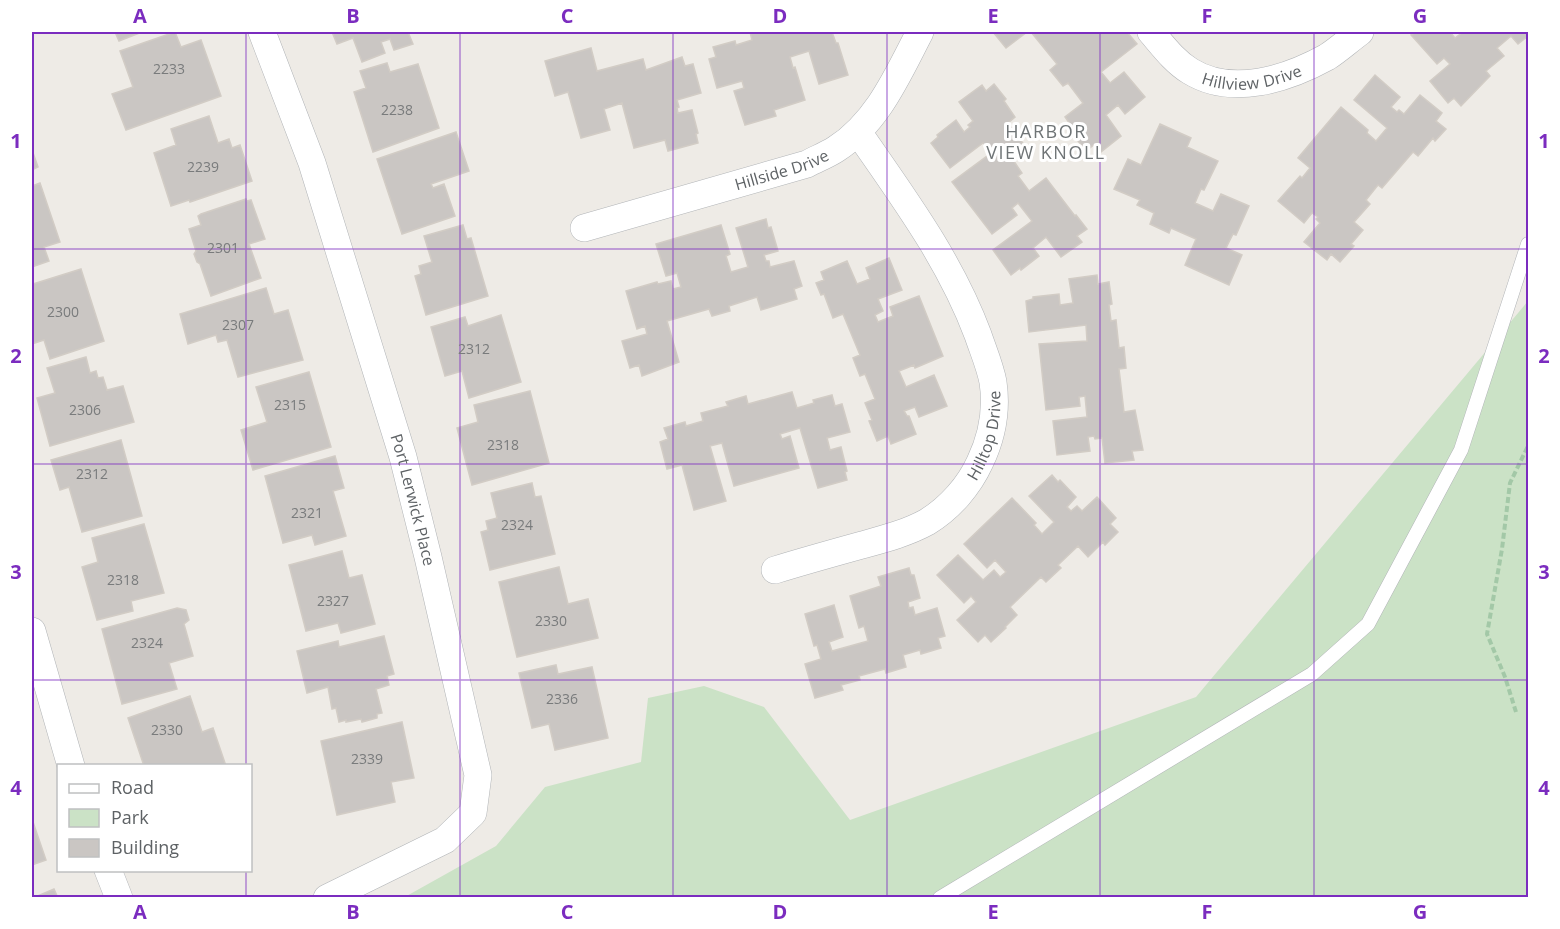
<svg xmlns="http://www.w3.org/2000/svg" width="1560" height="929" font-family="'Open Sans',sans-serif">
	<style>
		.green { fill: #cbe2c6 }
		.building { fill: #cac6c3; stroke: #d2ccc5; stroke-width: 1.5 }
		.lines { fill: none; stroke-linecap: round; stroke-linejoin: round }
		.lane-casing { stroke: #b1b4b7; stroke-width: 15 }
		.street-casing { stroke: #b1b4b7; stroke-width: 28 }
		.path { stroke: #a3c8a7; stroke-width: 4; stroke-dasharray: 6 3; stroke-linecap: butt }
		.lane { stroke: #fff; stroke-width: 14 }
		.street { stroke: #fff; stroke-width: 27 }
		.grid { fill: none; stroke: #7b2cbf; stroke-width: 1.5; stroke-opacity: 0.55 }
		.labels { text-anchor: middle; stroke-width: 6; stroke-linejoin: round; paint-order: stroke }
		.number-label { font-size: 14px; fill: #797b7c }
		.street-label { font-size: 16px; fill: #5e6265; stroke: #fff }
		.neighbourhood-label { font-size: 18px; letter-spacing: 1.5px; fill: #6f7476; stroke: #fff }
		.neatline { fill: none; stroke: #7b2cbf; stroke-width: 2 }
		.grid-label { font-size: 20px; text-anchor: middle; font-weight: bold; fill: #7b2cbf }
	</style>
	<rect width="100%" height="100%" fill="#eeebe6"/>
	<path class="green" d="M1528 301V897L403 898 496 846 545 787 641 762 648 698 704 686 764 707 850 820 1196 697Z"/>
	<path class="building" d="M115 32H142L119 41Z
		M175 32 181 47 201 40 221 96 126 130 112 94 133 87 120 51Z
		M332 32H408L413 44 394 50 390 39 381 42 385 53 362 62 353 38 337 44Z
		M750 32H832L836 43H838L848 75 819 84 809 51 790 57 793 68 795 67 805 100 774 110 776 116 745 125 734 91 744 88 742 81 717 88 709 59 716 57 713 47 735 41 736 45 752 40Z
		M993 32H1027L1006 48Z
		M1031 32H1127L1137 44 1101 72 1110 83 1124 72 1145 97 1125 114 1118 105 1106 115 1121 136 1101 152 1095 144 1086 151 1074 136 1077 134 1065 117 1083 103 1068 83 1063 86 1050 70 1057 64Z
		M1416 32H1450L1455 38 1463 32H1528V36L1518 44 1511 36 1497 48 1504 56 1486 71 1490 76 1461 106 1454 98 1448 103 1430 81 1450 64 1444 58 1437 64 1411 35Z
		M591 48 597 71 643 59 646 70 682 57 685 66 693 64 701 93 677 100 679 107 677 108 678 113 692 110 698 133 696 134 698 143 668 151 665 140 634 148 622 103 604 109 610 130 581 138 568 92 555 96 545 61Z
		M387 63 390 72 418 64 439 128 373 152 354 92 366 88 360 71Z
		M1375 75 1400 97 1391 107 1397 112 1399 110 1404 114 1420 95 1442 113 1436 121 1446 129 1435 141 1433 138 1418 156 1413 152 1382 188 1378 185 1366 200 1370 204 1354 222 1363 230 1351 244 1354 246 1340 262 1331 254 1327 260 1304 242 1320 223 1316 219 1318 217 1312 213 1304 223 1278 201 1300 176 1302 178 1310 168 1298 158 1341 107 1368 130 1367 133 1376 141 1387 128 1354 100Z
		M994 84 1006 99 1004 101 1015 117 1008 123 1025 146 1011 157 1022 173 1018 176 1029 191 1046 178 1075 216 1076 215 1087 229 1077 236 1082 242 1061 257 1046 237 1033 248 1039 256 1021 270 1020 268 1011 275 993 250 1032 221 1018 203 1012 208 1017 215 992 234 952 182 991 153 983 143 950 168 931 143 938 137 937 135 956 120 964 132 970 127 968 125 973 121 959 102 982 85 986 91Z
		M209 116 218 143 229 139 232 148 240 145 252 181 190 202 189 200 171 206 154 153 176 145 171 129Z
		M1160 124 1191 138 1187 147 1218 161 1204 190 1201 189 1195 203 1213 211 1221 194 1249 206 1236 235 1233 234 1226 248 1242 255 1229 285 1185 265 1196 239 1171 228 1169 233 1150 224 1154 213 1137 205 1140 200 1114 189 1128 159 1141 165Z
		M456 132 469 171 431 184 433 188 444 184 455 216 402 234 377 159Z
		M32 150 38 167 32 170Z
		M40 183 60 242 44 247 49 261 32 267V186Z
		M246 199 247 201 251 200 265 239 249 244 261 278 211 296 200 264 197 262 194 254 196 251 189 229 201 225 198 216 201 214Z
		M766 219 768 228 771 227 778 251 764 255 766 261H769L770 267 794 261 802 286 794 289 797 299 761 310 757 297 729 306 730 311 712 316 709 309 667 321 679 362 642 376 639 365 630 368 622 341 647 334 645 326 637 329 626 291 657 282 658 284 671 281 673 289 681 287 677 273 666 276 656 244 721 225 730 254 726 256 731 272 748 267 736 228Z
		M463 225 467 239 471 238 488 296 426 315 415 276 421 274 419 266 432 262 424 236Z
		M889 258 902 290 878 299 883 311 875 315 878 322 893 316 890 307 919 296 943 356 915 368 914 365 899 371 906 387 934 375 947 406 919 417 915 407 904 411 907 416H909L916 434 891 444 888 436 877 441 869 421 872 420 865 403 875 399 865 374 860 376 853 358 860 355 843 314 833 318 824 294 821 295 816 283 824 280 821 272 847 261 857 284 870 279 866 268Z
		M81 269 104 341 50 359 44 340 32 344V281L33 284Z
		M1097 275 1098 284 1109 282 1112 304 1109 305 1111 321 1116 320 1119 348 1124 347 1126 368 1119 369 1124 412 1135 410 1143 450 1132 451 1134 460 1105 463 1102 438 1095 439 1094 436 1088 437 1090 451 1057 455 1053 421 1087 417 1085 396 1079 397 1080 406 1046 410 1039 344 1087 341 1086 325 1029 332 1026 301 1033 299V297L1059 294 1060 305 1073 303 1069 279Z
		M266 288 274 314 288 310 303 360 238 377 227 340 218 342 216 335 188 344 180 314Z
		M501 315 521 382 469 398 462 371 445 376 431 327 465 317 468 326Z
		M86 357 90 373 96 371 98 378 103 377 107 390 123 386 134 422 50 446 37 398 55 393 47 368Z
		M309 372 331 447 253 470 241 430 267 422 256 387Z
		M530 391 549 463 472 485 457 428 478 422 474 405Z
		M792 392 797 408 814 403 813 400 832 395 835 406 842 404 850 432 827 438 830 450 841 447 847 471 845 472 847 480 818 488 800 428 780 434 782 439 790 436 799 468 734 486 722 443 710 446 726 501 694 510 682 465 667 469 660 442 668 439 664 428 685 422 686 426 703 421 701 413 728 406 726 402 746 396 748 404Z
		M121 440 142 516 82 532 69 487 60 490 51 460Z
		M335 456 344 488 333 491 346 536 315 545 312 535 283 543 265 476Z
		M1052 475 1058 482 1060 480 1076 497 1067 507 1071 511 1077 506 1082 511 1097 497 1116 518 1110 524 1118 532 1105 545 1103 542 1088 557 1078 546 1058 565 1061 568 1046 582 1041 577 1010 607 1017 615 1005 627 1006 628 991 642 985 635 978 642 957 620 976 602 971 596 964 603 937 575 958 555 983 580 994 570 1000 577 1006 572 995 560 987 568 964 544 1012 498 1036 523 1034 525 1042 534 1054 522 1029 496Z
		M532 483 535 497 541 496 555 554 490 570 481 532 488 530 486 521 497 518 491 493Z
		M144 524 164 593 131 601 133 611 97 620 82 567 98 562 92 538Z
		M342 551 349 578 362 575 375 624 341 633 338 623 306 631 289 565Z
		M559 567 568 604 588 599 598 638 517 657 499 582Z
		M909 568 911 575H914L920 598 908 602 909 608 913 607 915 615 937 608 945 636 938 638 941 648 921 654 920 650 903 655 906 667 886 673 885 669 859 676 860 680 841 685 843 690 815 698 805 664 821 659 817 645 814 646 805 614 834 605 843 637 829 642 832 651 868 641 864 626 859 628 850 596 881 586 878 577Z
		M177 608 186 610 189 620 184 624 193 656 169 663 177 689 122 704 102 629Z
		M384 636 394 674 387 676 389 685 376 689 382 713 377 714V718L362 722 361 719 346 722V720L339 722 336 708 332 709 328 687 307 693 297 651 338 641 339 647Z
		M556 665 558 674 592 667 608 738 555 750 549 724 532 728 519 673Z
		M190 696 202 732 213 728 226 766H144L128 718Z
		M402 722 414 778 391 782 395 802 337 815 321 741Z
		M32 819 46 860 32 865Z
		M54 889 58 898H33Z"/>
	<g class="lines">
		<defs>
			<path id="lane" d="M940 898 1312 674 1368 624 1461 450 1528 244"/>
			<g id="street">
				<path id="s1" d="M262 32 312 163 403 457 428 557 478 775 473 813 445 840 327 898"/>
				<path id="s2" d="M1151 32C1163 46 1174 61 1190 71 1232 97 1287 79 1327 57 1338 50 1349 40 1360 32"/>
				<path id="s3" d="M584 228 807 164C816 159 827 155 836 149 878 122 898 74 920 32"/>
				<path id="s4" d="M775 570C804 561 833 553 862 545 884 539 907 533 927 522 950 508 969 486 980 462 992 437 997 409 993 382 990 366 983 350 978 335 950 260 903 197 858 132"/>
				<path d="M32 631 71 766"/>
				<path d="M108 870 119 898"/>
			</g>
		</defs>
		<use href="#lane" class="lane-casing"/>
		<use href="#street" class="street-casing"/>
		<path class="path" d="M1516 712 1505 677 1487 634 1502 549 1510 483 1528 446"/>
		<use href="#lane" class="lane"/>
		<use href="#street" class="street"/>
	</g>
	<path class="grid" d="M246 32V766M460 32V898M673 32V898M887 32V898M1100 32V898M1314 32V898M32 249H1528M32 464H1528M32 680H1528M246 870V898"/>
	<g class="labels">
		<g class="number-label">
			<text x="169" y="74">2233</text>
			<text x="397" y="115">2238</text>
			<text x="203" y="172">2239</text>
			<text x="223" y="253">2301</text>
			<text x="63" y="317">2300</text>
			<text x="238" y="330">2307</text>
			<text x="474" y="354">2312</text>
			<text x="290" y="410">2315</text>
			<text x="85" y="415">2306</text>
			<text x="503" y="450">2318</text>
			<text x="92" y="479">2312</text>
			<text x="307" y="518">2321</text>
			<text x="517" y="530">2324</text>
			<text x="123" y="585">2318</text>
			<text x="333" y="606">2327</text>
			<text x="551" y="626">2330</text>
			<text x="147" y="648">2324</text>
			<text x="562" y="704">2336</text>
			<text x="167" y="735">2330</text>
			<text x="367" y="764">2339</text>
		</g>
		<g class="street-label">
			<text dy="6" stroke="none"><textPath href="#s2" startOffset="120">Hillview Drive</textPath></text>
			<text dy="6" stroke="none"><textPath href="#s3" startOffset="206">Hillside Drive</textPath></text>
			<text dy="6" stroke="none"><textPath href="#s4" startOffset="268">Hilltop Drive</textPath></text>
			<text dy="6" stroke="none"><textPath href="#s1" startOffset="492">Port Lerwick Place</textPath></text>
		</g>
		<g class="neighbourhood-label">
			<text x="1046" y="138">HARBOR<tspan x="1046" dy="21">VIEW KNOLL</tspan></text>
		</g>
	</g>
	<rect width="1560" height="929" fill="none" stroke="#ffffff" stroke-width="66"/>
	<rect x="57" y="764" width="195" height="108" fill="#ffffff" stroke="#bfc0c1" stroke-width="1.5"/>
	<rect x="69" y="784" width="30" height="9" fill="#ffffff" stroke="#bfc0c1" stroke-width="1.5"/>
	<text x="111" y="794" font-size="18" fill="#5e6265">Road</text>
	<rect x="69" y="809" width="30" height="18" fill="#cbe2c6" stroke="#bfc0c1" stroke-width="1.5"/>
	<text x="111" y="824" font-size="18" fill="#5e6265">Park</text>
	<rect x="69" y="839" width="30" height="18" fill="#cac6c3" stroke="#bfc0c1" stroke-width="1.5"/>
	<text x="111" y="854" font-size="18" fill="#5e6265">Building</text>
	<rect x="33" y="33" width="1494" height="863" class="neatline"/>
	<g class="grid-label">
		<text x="140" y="23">A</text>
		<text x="353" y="23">B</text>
		<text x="567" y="23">C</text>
		<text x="780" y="23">D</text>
		<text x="993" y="23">E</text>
		<text x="1207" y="23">F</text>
		<text x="1420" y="23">G</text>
		<text x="16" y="148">1</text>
		<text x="1544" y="148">1</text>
		<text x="16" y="363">2</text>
		<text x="1544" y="363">2</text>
		<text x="16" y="579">3</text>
		<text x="1544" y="579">3</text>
		<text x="16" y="795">4</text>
		<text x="1544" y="795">4</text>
		<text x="140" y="919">A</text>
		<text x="353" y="919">B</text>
		<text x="567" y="919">C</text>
		<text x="780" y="919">D</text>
		<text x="993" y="919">E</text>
		<text x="1207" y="919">F</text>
		<text x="1420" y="919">G</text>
	</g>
</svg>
